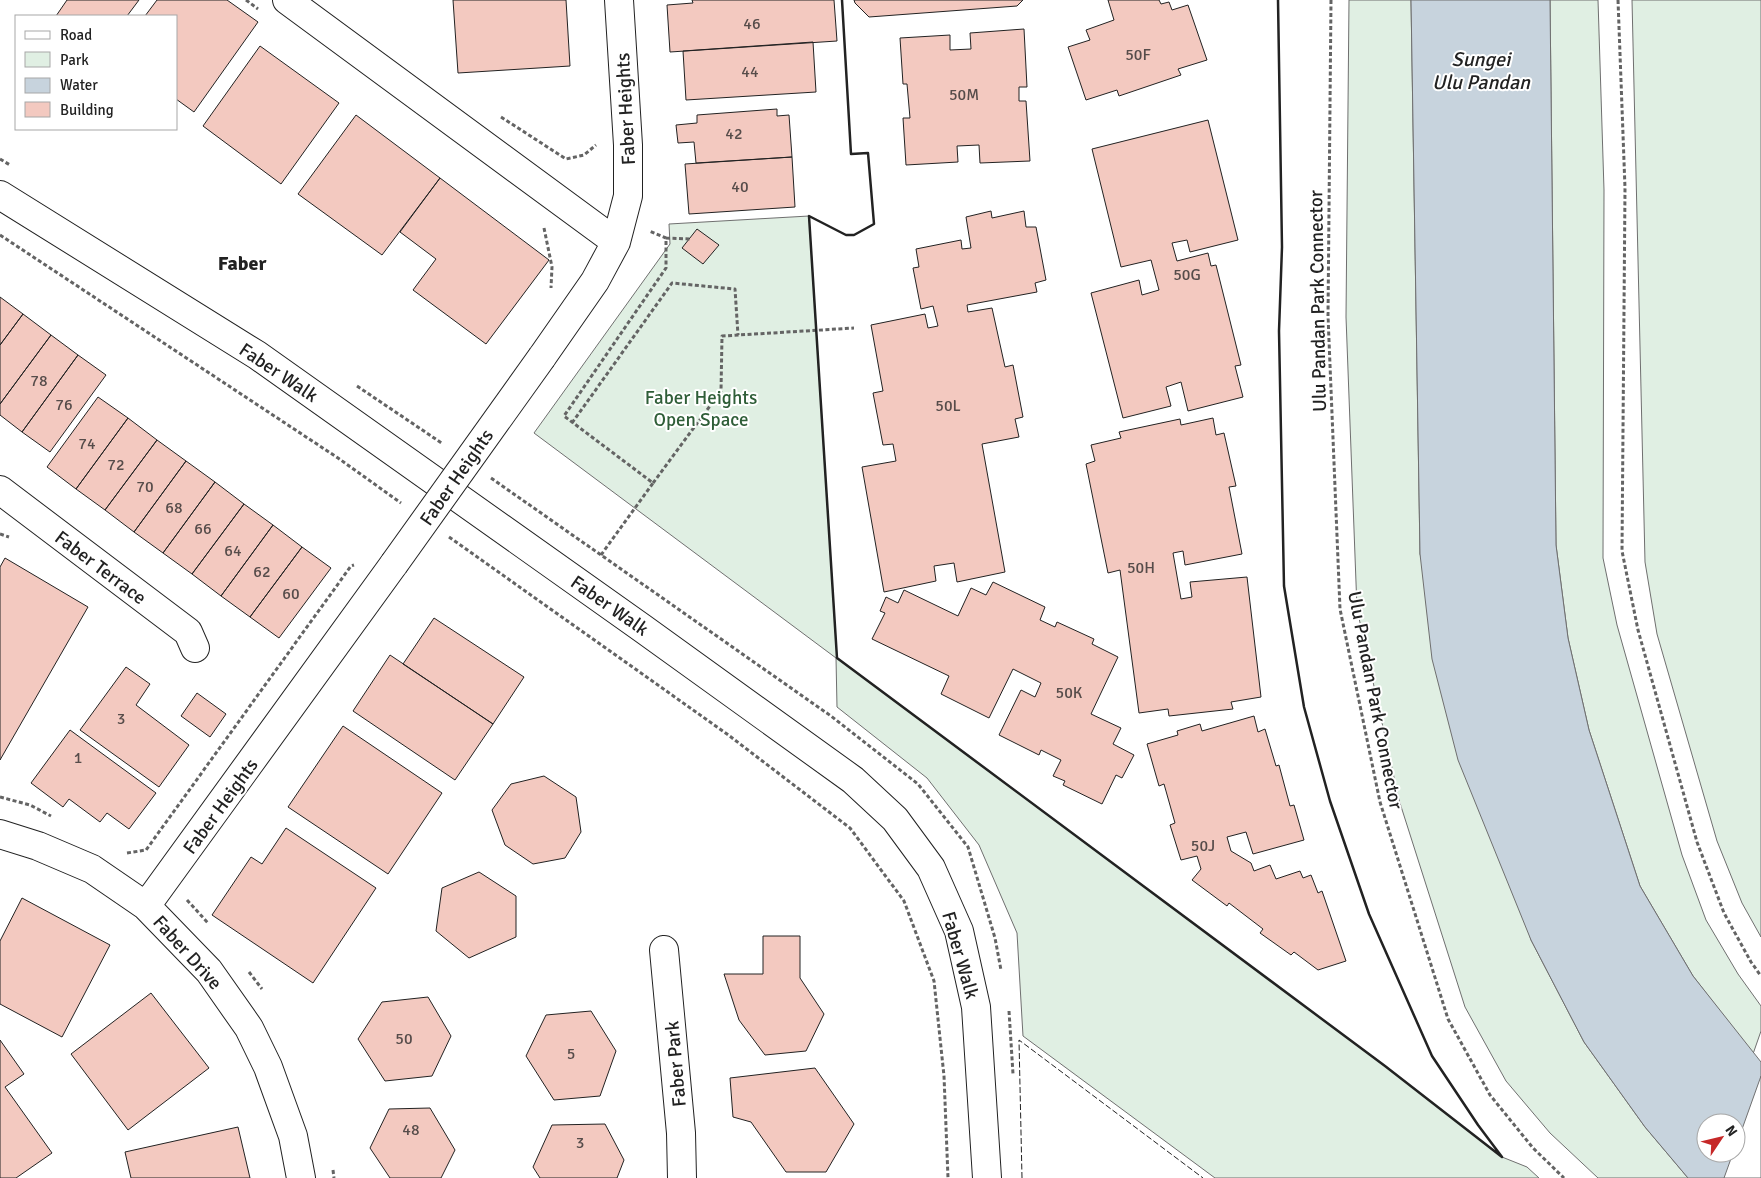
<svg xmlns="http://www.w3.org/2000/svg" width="1761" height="1178" font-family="Signika,sans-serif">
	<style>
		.green { fill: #e0efe3; stroke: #6f6f6f }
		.water { fill: #c7d3dd; stroke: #6f6f6f; fill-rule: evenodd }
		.pier { fill: #fff; stroke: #6f6f6f }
		.building { fill: #f3c9c0; stroke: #222 }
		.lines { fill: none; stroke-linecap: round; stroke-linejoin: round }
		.street-casing { stroke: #222; stroke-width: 30 }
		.path { stroke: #646464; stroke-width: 3; stroke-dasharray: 4 2.5; stroke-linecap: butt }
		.street { stroke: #fff; stroke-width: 28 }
		.street-bridge-casing { stroke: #222; stroke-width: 30; stroke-linecap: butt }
		.street-bridge { stroke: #fff; stroke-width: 28 }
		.fence { stroke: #222; stroke-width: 1; stroke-dasharray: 6 2.5; stroke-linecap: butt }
		.wall { stroke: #222; stroke-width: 2.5 }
		.labels { text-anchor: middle; stroke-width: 4; stroke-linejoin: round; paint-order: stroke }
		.number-label { font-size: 16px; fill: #564c4a }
		.street-label { font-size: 19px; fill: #222; stroke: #fff }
		.park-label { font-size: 19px; fill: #2f5e38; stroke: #fff }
		.water-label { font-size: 20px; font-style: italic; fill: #222; stroke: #fff }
		.neighbourhood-label { font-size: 20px; font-weight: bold; fill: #222; stroke: #fff }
	</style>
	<rect width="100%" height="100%" fill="#fff"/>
	<path class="green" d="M1349 0H1411L1420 554 1531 940 1584 1042 1645 1127 1688 1178H1598L1550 1133 1506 1081 1465 1007 1399 800 1357 609 1346 317Z
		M1550 0H1598L1604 190 1603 558 1617 625 1682 855 1706 920 1738 974 1761 1006V1031L1753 1054 1693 976 1640 886 1589 730 1568 638 1556 545Z
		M1632 0H1761V937L1742 903 1717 841 1657 634 1645 562Z
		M809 216 837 658 1385 1066 1502 1157 1527 1167 1539 1178H1215L1023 1036 1017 933 979 845 927 778 837 707 836 658 534 433 670 244 669 224Z"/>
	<path class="water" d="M1411 0H1550L1556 545 1568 638 1589 730 1640 886 1693 976 1761 1062V1178H1688L1645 1127 1584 1042 1531 940 1458 760 1432 659 1420 554ZM1706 1123H1736V1153H1706Z"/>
	<path class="pier" d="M1761 1076V1178H1724L1733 1153H1736V1146Z"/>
	<path class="building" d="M67 0H139L127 16H56Z
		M157 0H227L258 22 194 112 176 99V16H145Z
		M453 0H566L570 66 458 73Z
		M692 0H834L837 41 670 52 667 5 693 3Z
		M854 0H1023L1017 6 869 17 855 3Z
		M1108 0H1159L1161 4 1169 2 1172 10 1188 5 1207 60 1178 69 1181 75 1119 96 1117 90 1086 100 1068 47 1090 40 1086 30 1114 20Z
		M1024 29 1027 87H1019V101H1026L1030 161 980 163 979 145 957 146 958 162 906 165 903 118H910L907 84H903L900 38 950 35V50L971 49 970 33Z
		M813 42 816 92 686 100 683 51Z
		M260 46 339 103 281 184 203 126Z
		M777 109V116L789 115 792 157 696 163 694 142 678 143 676 125 697 123V115Z
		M356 115 440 178 382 255 298 194Z
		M1208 120 1238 240 1190 252 1187 240 1172 243 1177 261 1208 253 1211 266 1216 265 1241 365 1235 366 1243 397 1188 411 1181 382 1166 387 1171 406 1123 418 1091 293 1139 280 1142 295 1159 290 1151 260 1121 267 1092 149Z
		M792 157 795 207 689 214 685 164Z
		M440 178 549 260 486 344 413 290 436 259 400 232Z
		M991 211 992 218 1024 211 1026 227H1036L1046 280 1035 283 1037 292 967 305 968 312 992 308 1005 367 1013 365 1023 417 1015 419 1019 437 982 444 1005 572 957 582 954 563 934 566 936 581 884 592 862 467 896 461 893 444 883 445 873 393 883 391 871 325 925 314 928 328 938 326 933 306 921 309 913 268 919 267 916 249 961 240 962 249 971 248 966 217Z
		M697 229 719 245 703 264 682 248Z
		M0 297 23 314 0 345Z
		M23 314 51 335 0 404V345Z
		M51 335 78 355 22 432 0 415V404Z
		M78 355 106 375 50 452 22 432Z
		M98 397 128 418 76 489 47 467Z
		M128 418 157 440 105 510 76 489Z
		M1213 418 1216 435 1224 433 1236 486 1229 487 1242 554 1185 565 1183 551 1173 553 1181 599 1192 597 1190 582 1247 577 1261 697 1231 702 1233 709 1169 716 1168 709 1139 713 1120 570 1108 573 1086 464 1095 461 1091 445 1121 438 1119 432 1180 419 1181 425Z
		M157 440 186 461 134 532 105 510Z
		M186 461 215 482 163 553 134 532Z
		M215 482 244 504 192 574 163 553Z
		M244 504 273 525 221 596 192 574Z
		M273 525 302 547 250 617 221 596Z
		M302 547 331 568 279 638 250 617Z
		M5 558 88 607 0 760V567Z
		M993 582 1045 607 1040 620 1055 627 1057 622 1094 639 1092 644 1118 657 1091 714 1121 728 1113 744 1134 755 1122 778 1116 775 1102 804 1063 785 1065 781 1053 776 1061 760 1041 750 1039 755 999 735 1021 690 1035 697 1041 683 1013 669 989 718 941 694 949 676 872 639 885 613 880 611 886 597 898 603 904 590 958 616 971 588 986 595Z
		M434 618 524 677 493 724 403 664Z
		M390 655 493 724 455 780 353 711Z
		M126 667 150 684 136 705 189 745 159 787 80 730Z
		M197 693 226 714 210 737 181 716Z
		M1254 716 1258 732 1265 729 1276 766 1279 765 1290 806 1294 805 1304 840 1253 854 1246 832 1227 837 1231 851 1251 863 1254 871 1270 865 1276 879 1300 871 1303 878 1311 875 1318 893 1322 891 1346 961 1318 970 1294 952 1291 955 1260 933 1263 929 1229 903 1227 906 1192 880 1201 869 1197 856 1181 860 1170 825 1175 823 1164 784 1159 786 1147 744 1178 735 1177 731 1200 724 1202 731Z
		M343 726 442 793 388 874 288 807Z
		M70 730 156 793 129 829 107 813 100 822 69 799 63 807 31 783Z
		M544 776 576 797 581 832 565 858 533 864 505 845 492 810 511 784Z
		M286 828 376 888 313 983 212 915 251 857 262 864Z
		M479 872 516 896V937L469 958 436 931 442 888Z
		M22 898 110 945 62 1037 0 1004V941Z
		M763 936H800V978L824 1014 806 1051 765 1055 739 1020 724 974H763Z
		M151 993 209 1068 128 1130 71 1054Z
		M428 997 451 1036 432 1076 385 1081 358 1039 382 1002Z
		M591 1011 616 1051 600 1096 554 1100 526 1056 546 1015Z
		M0 1040 24 1074 5 1087 52 1153 16 1178H0Z
		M815 1068 854 1124 826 1172H786L751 1122 733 1117 730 1078Z
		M430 1108 455 1150 441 1178H390L370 1148 389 1109Z
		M605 1124 624 1160 617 1178H540L533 1167 552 1125Z
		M238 1127 250 1178H131L125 1152Z"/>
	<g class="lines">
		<defs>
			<path id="street" d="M287 0 616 242
				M0 195 257 355 642 628 853 780 895 819 931 868 959 931 976 1007 987 1178
				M542 357 595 281 616 242 628 196V145L619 0
				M0 490 188 632 195 648
				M0 834 38 846 92 869 146 906 209 971 249 1028 268 1067 293 1136 301 1178
				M146 906 394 564
				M664 950 681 1133 682 1178"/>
		</defs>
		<use href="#street" class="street-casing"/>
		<path class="path" d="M246 0 258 9
			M1331 0 1328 316 1340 609 1380 802 1448 1019 1490 1095 1533 1148 1564 1178
			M1618 0 1625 188 1622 551 1638 630 1697 842 1724 913 1751 962 1761 976
			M501 117 566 159 584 155 596 145
			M0 159 10 165
			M544 228 552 267 551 288
			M0 235 338 458 401 503
			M666 238 690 239
			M357 386 443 444
			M572 423 672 283 735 289 738 335
			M491 478 831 716 918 784 968 847 995 938 1001 970
			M653 483 721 391 722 336 854 328
			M0 534 9 537
			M449 537 727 734 850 828 904 901 934 981 944 1076 948 1178
			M601 555 653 483 564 416 666 268V238L649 231
			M0 797 30 805 51 816
			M127 853 146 850 351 566 354 565
			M187 900 208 923
			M249 972 262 989
			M1009 1011 1013 1074
			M333 1170 334 1178"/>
		<use href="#street" class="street"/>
		<defs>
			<path id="street-bridge" d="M394 564 542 357"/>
		</defs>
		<use href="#street-bridge" class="street-bridge-casing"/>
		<use href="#street-bridge" class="street-bridge"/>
		<path class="fence" d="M1022 1178 1019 1040 1203 1178"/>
		<path class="wall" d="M842 0 851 154 868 153 874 224 854 235H846L809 216 837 658 1385 1066 1502 1157 1478 1125 1432 1056 1369 914 1330 801 1304 707 1284 586 1279 331 1282 247 1278 0"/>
	</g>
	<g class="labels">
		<g class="number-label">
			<text x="752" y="29">46</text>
			<text x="1138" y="60">50F</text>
			<text x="750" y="77">44</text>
			<text x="964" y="100">50M</text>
			<text x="734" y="139">42</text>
			<text x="740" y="192">40</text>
			<text x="1187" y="280">50G</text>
			<text x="39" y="386">78</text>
			<text x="64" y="410">76</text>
			<text x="948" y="411">50L</text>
			<text x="87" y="449">74</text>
			<text x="116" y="470">72</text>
			<text x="145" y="492">70</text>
			<text x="174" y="513">68</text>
			<text x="203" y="534">66</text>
			<text x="233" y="556">64</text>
			<text x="1141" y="573">50H</text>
			<text x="262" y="577">62</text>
			<text x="291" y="599">60</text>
			<text x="1069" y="698">50K</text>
			<text x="121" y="724">3</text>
			<text x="78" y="763">1</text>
			<text x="1203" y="851">50J</text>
			<text x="404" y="1044">50</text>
			<text x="571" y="1059">5</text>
			<text x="411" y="1135">48</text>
			<text x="580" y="1148">3</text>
		</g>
		<g class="street-label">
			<text transform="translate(625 109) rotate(-93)" y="7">Faber Heights</text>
			<text transform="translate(1317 301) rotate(-91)" y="7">Ulu Pandan Park Connector</text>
			<text transform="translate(279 372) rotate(34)" y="7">Faber Walk</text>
			<text transform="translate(456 477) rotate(-55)" y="7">Faber Heights</text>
			<text transform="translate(101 567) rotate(37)" y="7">Faber Terrace</text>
			<text transform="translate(610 605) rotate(35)" y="7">Faber Walk</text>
			<text transform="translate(1376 700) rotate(79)" y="7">Ulu Pandan Park Connector</text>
			<text transform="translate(220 806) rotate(-54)" y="7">Faber Heights</text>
			<text transform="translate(188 952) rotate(48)" y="7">Faber Drive</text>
			<text transform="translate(961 955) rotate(74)" y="7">Faber Walk</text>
			<text transform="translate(675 1064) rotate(-95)" y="7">Faber Park</text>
		</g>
		<g class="park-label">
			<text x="701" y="404">Faber Heights<tspan x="701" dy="22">Open Space</tspan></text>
		</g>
		<g class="water-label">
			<text x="1481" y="66">Sungei<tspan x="1481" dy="23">Ulu Pandan</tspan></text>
		</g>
		<g class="neighbourhood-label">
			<text x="242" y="270">Faber</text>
		</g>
	</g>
	<rect x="15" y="15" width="162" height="115" fill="#ffffff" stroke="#a7a7a7"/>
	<rect x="25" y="31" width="25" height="8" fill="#ffffff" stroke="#a7a7a7"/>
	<text x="60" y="40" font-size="15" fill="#222222">Road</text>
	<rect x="25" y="52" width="25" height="15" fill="#e0efe3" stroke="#a7a7a7"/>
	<text x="60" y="65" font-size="15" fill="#222222">Park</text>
	<rect x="25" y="78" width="25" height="15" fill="#c7d3dd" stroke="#a7a7a7"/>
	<text x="60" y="90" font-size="15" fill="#222222">Water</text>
	<rect x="25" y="102" width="25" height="15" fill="#f3c9c0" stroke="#a7a7a7"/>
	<text x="60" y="115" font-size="15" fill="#222222">Building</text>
	<g transform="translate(1721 1138) rotate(55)"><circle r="24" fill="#ffffff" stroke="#a7a7a7"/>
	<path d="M0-4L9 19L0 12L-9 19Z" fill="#c62828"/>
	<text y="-8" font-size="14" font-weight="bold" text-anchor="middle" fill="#222222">N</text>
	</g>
</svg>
